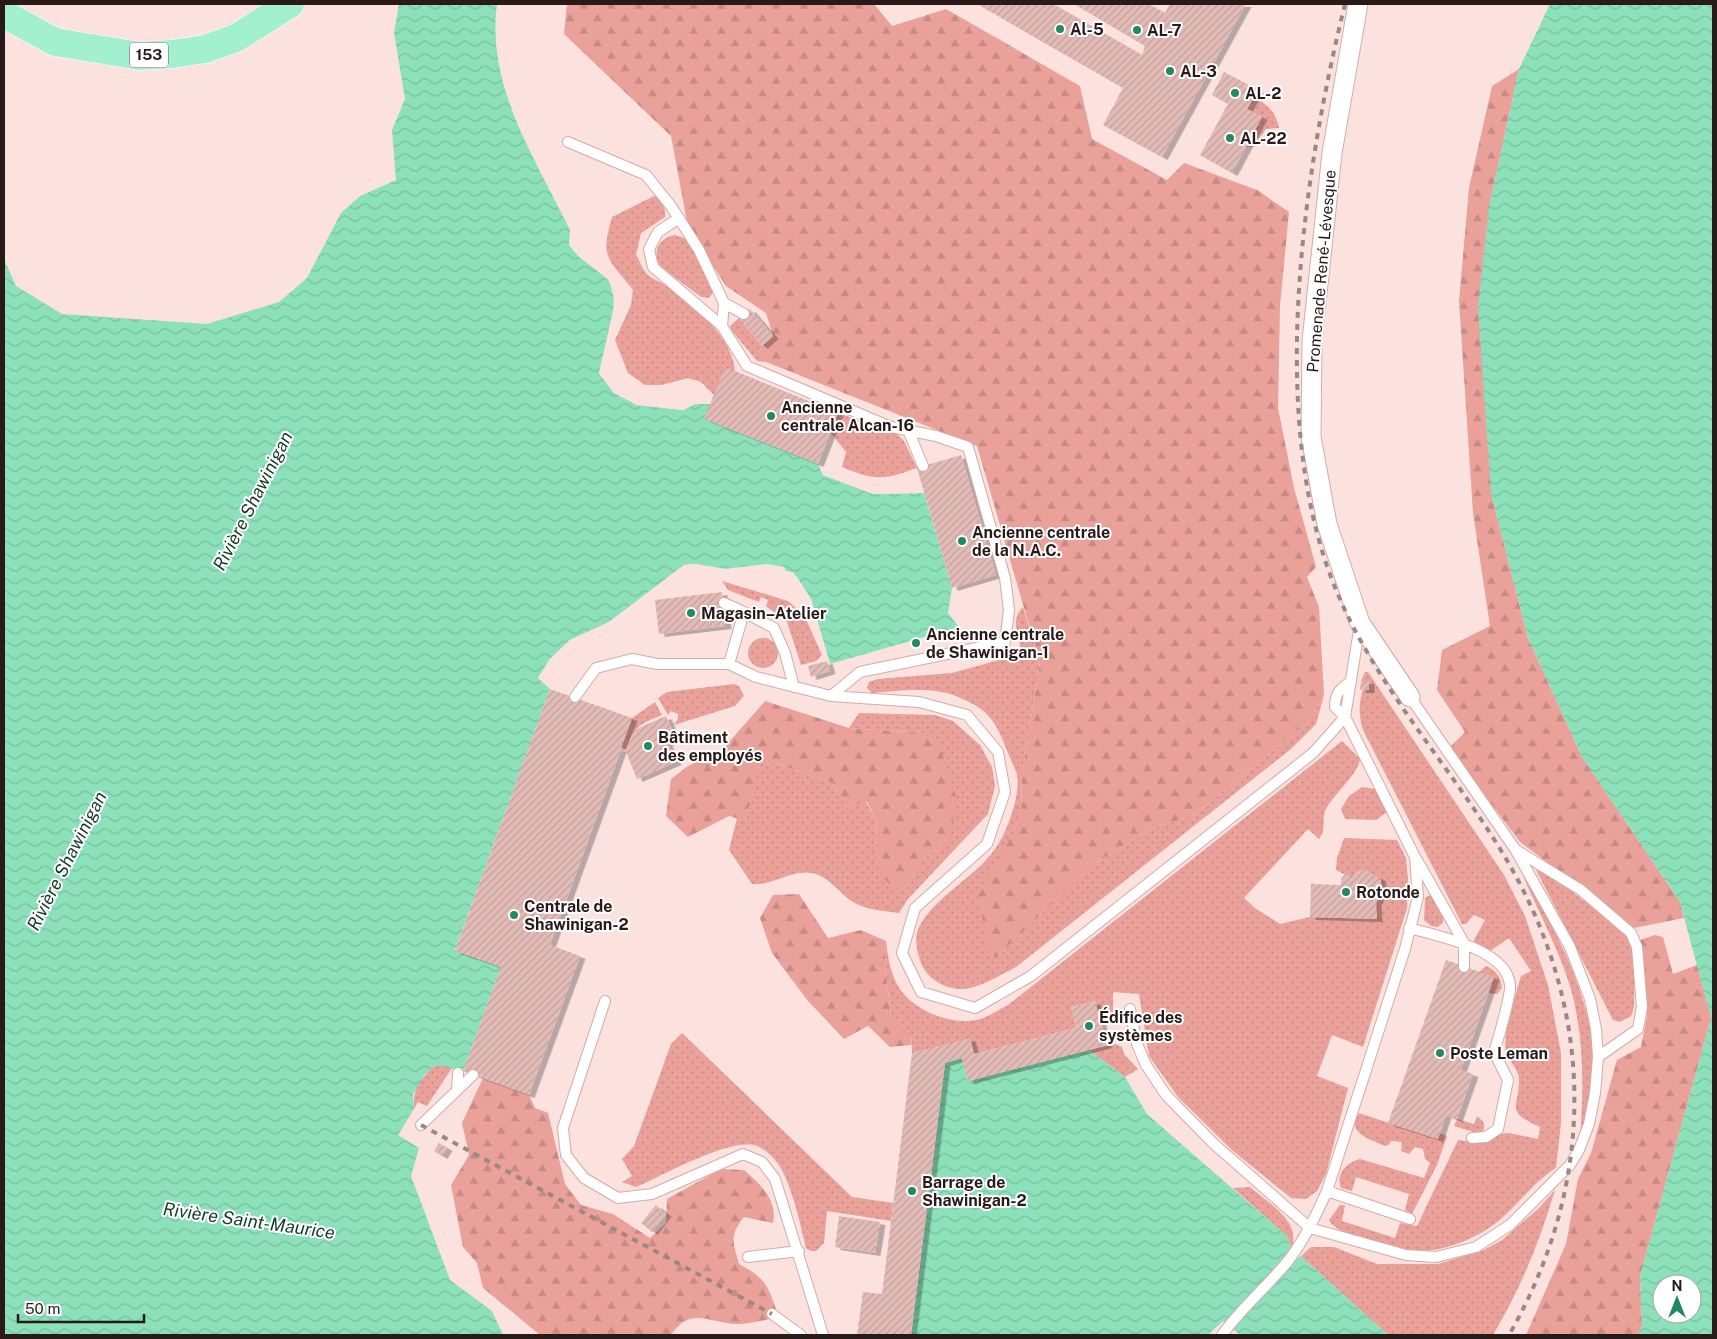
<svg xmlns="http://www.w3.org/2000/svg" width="1717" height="1339" font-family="'Public Sans',sans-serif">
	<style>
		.grass { fill: url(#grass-dots) }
		.forest { fill: url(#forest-firs) }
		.water { fill: url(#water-waves); fill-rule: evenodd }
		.pier { fill: #fbe2df }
		.building { fill: url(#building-hatch); filter: url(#shadow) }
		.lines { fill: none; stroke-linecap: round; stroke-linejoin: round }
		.lane-casing { stroke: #d3aba7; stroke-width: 12 }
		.street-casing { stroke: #d3aba7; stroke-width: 21 }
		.primary-casing { stroke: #fff; stroke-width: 29 }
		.lane { stroke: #fff; stroke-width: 10 }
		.street { stroke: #fff; stroke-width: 19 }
		.primary { stroke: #a3f0d0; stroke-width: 28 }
		.rail { stroke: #9b8785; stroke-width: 4; stroke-dasharray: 6 6; stroke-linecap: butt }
		.poi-dot { fill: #248963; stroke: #fff; stroke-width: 2 }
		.labels { text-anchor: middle; stroke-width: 4; stroke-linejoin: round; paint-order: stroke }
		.shield { fill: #fff; stroke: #695f5e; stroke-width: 1 }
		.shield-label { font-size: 15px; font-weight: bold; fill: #291a19 }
		.poi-label { font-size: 16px; font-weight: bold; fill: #291a19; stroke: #fff; text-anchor: start }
		.street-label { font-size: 16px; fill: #291a19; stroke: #fff }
		.water-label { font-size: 18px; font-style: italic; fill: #153a2b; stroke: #fff }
	</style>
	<defs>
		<pattern id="grass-dots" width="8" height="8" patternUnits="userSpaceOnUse" patternTransform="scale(1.25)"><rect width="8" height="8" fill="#e9a19a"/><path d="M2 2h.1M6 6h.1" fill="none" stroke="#c88a84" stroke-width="1.8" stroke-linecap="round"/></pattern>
		<pattern id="forest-firs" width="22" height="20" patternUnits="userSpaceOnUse" patternTransform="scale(1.25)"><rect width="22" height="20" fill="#e9a19a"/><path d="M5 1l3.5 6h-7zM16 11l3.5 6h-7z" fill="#c88a84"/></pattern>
		<pattern id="water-waves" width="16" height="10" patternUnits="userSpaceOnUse" patternTransform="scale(1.25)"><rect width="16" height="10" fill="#8ce1ba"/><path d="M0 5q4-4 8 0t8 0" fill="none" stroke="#79c09f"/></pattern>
		<pattern id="building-hatch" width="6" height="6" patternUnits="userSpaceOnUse" patternTransform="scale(1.25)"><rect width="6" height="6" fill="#e3bbb6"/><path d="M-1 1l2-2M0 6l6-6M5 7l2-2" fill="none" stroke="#c3a09c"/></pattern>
		<filter id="shadow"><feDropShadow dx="5.5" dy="3" stdDeviation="0" flood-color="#0004"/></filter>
	</defs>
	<rect width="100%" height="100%" fill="#fbe2df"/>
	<path class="grass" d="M1253 97C1268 105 1276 112 1279 128L1266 129 1253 147H1246L1262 117 1247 109Z
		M654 196 660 198 665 210V217L641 233 636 255C640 261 643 271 648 275 653 280 662 282 668 287 694 304 734 339 735 372L714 395 701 382 688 378 662 385H645L628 373 615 340 631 305 633 290C608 258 600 259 612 217Z
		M675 235 687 239 691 244 713 292 709 298 701 297 661 267C651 253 658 238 675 235Z
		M739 318 762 346 759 353 766 362 757 361 732 331 730 326Z
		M838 413 896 433 904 441 917 468C884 480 875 481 842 467L846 452 830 432Z
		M722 581 788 601 804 615 822 655 816 661 801 665 787 622 766 606 768 600 761 597 759 602 728 590Z
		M1023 607 1040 663 1022 774 1021 813 1014 832 996 958 1089 867 1153 828 1194 815 1307 723 1324 695 1316 724 1291 749 1016 967C1000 975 982 987 964 989 945 990 925 978 920 960 917 951 914 937 919 927 937 894 975 878 995 849 1007 833 1021 794 1017 775 1015 768 1011 760 1008 753 996 723 991 710 958 697 933 686 899 691 872 693L867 688 869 682 878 679 952 673 1021 654C1020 636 1009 621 1023 607Z
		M748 653a15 15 0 1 1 30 0a15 15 0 1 1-30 0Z
		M1365 672H1368L1376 684 1504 875 1525 916 1548 985 1561 1053V1123L1556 1168C1536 1180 1521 1201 1503 1217 1477 1240 1437 1256 1401 1250 1392 1249 1382 1244 1372 1241 1359 1236 1336 1233 1329 1220L1340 1205H1345L1342 1221 1395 1238 1400 1223 1417 1226 1458 1140 1483 1143 1500 1134 1509 1133 1538 1139 1540 1127C1504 1111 1519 1109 1519 1079 1519 1070 1509 1061 1506 1051 1502 1033 1516 995 1521 976L1531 971 1509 938 1490 951 1475 946 1474 940 1485 920 1474 915 1466 924H1462L1363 730C1359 715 1358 705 1363 690H1369V681H1361Z
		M734 684 739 686 744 696 735 706 674 725 678 719V714L671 711 668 715 658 698 667 692Z
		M655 702 662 715C638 725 635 725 626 750L621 748 632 718Z
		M859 713 935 715 953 721 980 745 992 767 995 786 988 814 908 899 899 913C884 911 866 910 853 902 840 894 829 876 812 873 791 869 773 886 752 884L729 850 737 818 746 821 753 791V770L773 762 832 783 847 808 866 802 877 821 875 851 906 889 920 863 949 837 923 733 849 728Z
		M1342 741 1360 759C1359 773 1334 794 1326 809 1321 818 1327 830 1319 839L1308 829 1244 898 1255 908 1280 924 1310 917 1376 919V903L1382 888 1380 878 1365 870 1357 872 1352 878 1336 870 1337 858 1344 838 1397 840 1406 858 1408 880 1407 908 1363 1047 1332 1035 1317 1076 1348 1088 1326 1174 1317 1191 1306 1199 1291 1198 1233 1151 1178 1097 1149 1056 1139 994 1113 992V1021L1101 1024 1095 1001 1071 1007 1076 1028 974 1054 970 1039 912 1053 911 1033 891 1016 885 965 886 941C888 957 890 972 898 986 912 1010 949 1025 976 1020 987 1018 998 1010 1008 1005Z
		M1362 787 1375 789 1387 812 1376 820 1345 819 1341 809 1349 796Z
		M1536 870 1547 872 1627 934 1635 949 1634 1007 1631 1016 1620 1022 1613 1020Z
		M1523 876C1561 937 1601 1016 1594 1089 1593 1106 1585 1124 1580 1141 1584 1084 1585 1026 1565 971 1553 939 1537 908 1523 876Z
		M1432 894 1443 915V922L1438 927 1431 926 1424 920 1425 898Z
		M1486 966C1496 970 1501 977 1502 988L1497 994 1488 993 1479 972Z
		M682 1033 852 1197 893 1203 891 1221 827 1211 824 1243 816 1251H811L806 1248C801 1226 790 1177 776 1161 771 1155 762 1147 754 1145 725 1140 664 1175 636 1187L622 1182 632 1176 622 1159 634 1146 671 1044Z
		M1116 1044 1122 1047 1124 1054 1138 1069 1125 1077 1089 1050Z
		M436 1065 452 1068 427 1106 418 1102 414 1109C412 1089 421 1077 436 1065Z
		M1359 1113 1437 1139 1439 1133 1447 1136 1437 1165 1412 1214 1405 1210 1409 1194 1356 1177 1352 1191 1341 1188C1335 1174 1347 1162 1360 1159L1424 1178 1430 1163 1425 1159 1423 1149 1415 1147 1409 1154 1401 1151 1402 1142 1391 1141 1389 1145 1385 1146C1370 1139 1345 1133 1359 1113Z
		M1477 1117C1485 1120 1487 1129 1480 1134L1454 1126 1457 1119 1474 1124Z
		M1250 1187C1267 1202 1303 1222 1291 1248L1288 1237 1233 1188Z
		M1555 1190C1539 1243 1521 1288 1493 1335H1388L1301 1256 1311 1247H1334L1377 1264H1438L1484 1250 1502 1240 1538 1209Z"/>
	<path class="forest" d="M567 4H874L892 26 946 9 1080 86 1092 139 1167 180 1184 163 1257 190 1289 212 1280 306 1278 408 1294 488 1316 567 1307 577 1319 607 1324 695 1307 723 1194 815 1153 828 1089 867 996 958 988 953 978 893 1014 832 1021 813 1022 774 1040 663 977 446 766 362 759 353 762 346 773 336 766 313 726 286 688 227 671 136 564 34Z
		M1519 69 1489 207 1491 493 1528 638 1582 757 1680 902 1684 918 1634 928 1520 842 1449 748 1465 732 1437 690 1442 650 1490 626 1473 513 1459 301 1469 188 1492 86Z
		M765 701 849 728 923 733 940 747 957 800 949 837 920 863 906 889 893 888 883 877 875 852 877 821 867 802 847 808 832 783 773 762 753 770V791L746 821 729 816 688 837 666 816 671 779 688 766 722 750Z
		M799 894 828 938 861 930 886 941 885 965 891 1016 911 1033V1045L890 1047 868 1026 844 1039 808 1001 772 953 760 918 773 895Z
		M1655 935 1663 937 1673 974 1697 965 1711 1018 1640 1276 1642 1326 1638 1335H1526L1566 1244 1578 1179 1591 1153 1617 1060 1641 1047 1647 1016 1640 940Z
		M483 1078 529 1095 535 1108 548 1113 565 1184 581 1205 613 1214 650 1238 666 1223 667 1199 721 1169 744 1170C760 1184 778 1200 773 1223L744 1217C729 1236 733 1242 739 1264 763 1277 767 1283 776 1309L770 1319C760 1321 748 1324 738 1324 710 1324 691 1305 671 1335H540L483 1288 477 1263 463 1247 451 1185 469 1155 462 1123Z"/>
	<path class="water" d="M399 4H497C486 86 535 159 571 230L569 245C580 259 594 266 607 279 624 295 604 352 599 373L614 393 637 405 683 410 695 404H710L818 464 823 475 873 494 924 493 952 588 948 613 959 627 830 664 811 599 797 577 786 571 784 567 757 565 750 568 725 569 695 564 684 565 609 622 570 640 550 659 538 678 550 689 455 950 501 967 463 1071 436 1065 424 1075 413 1095 414 1109 398 1135 419 1148 411 1176 450 1280 492 1311 503 1335H4V259L16 286 62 314 207 324 279 302 307 278 341 213 360 196 396 180 392 130 405 99 394 33Z
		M1550 4H1713V1335H1638L1642 1326 1640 1276 1711 1018 1680 902 1582 757 1528 638 1491 493 1478 308 1489 207 1519 69ZM1662 1284H1692V1314H1662Z
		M1089 1050 1125 1077 1147 1114 1288 1237 1291 1248 1284 1257 1291 1264 1301 1256 1388 1335H1240L1223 1321 1208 1335H911L945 1063 962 1058 968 1081Z"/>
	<path class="pier" d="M537 160 573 229 572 244 580 254 612 279 618 302 602 373 616 391 638 402 683 407 695 402H711L710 404H695L683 410 637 405 614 393 599 373 615 302 609 280 578 256 569 245 570 230 535 161Z
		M819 462 825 473 874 491H923L924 493 873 494 823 475Z
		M695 564 725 569 767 564 784 567 786 571 793 572 811 599 830 664 826 660 808 600 791 574 785 573 782 569 767 566 725 572 695 567 685 568 611 625 571 642 552 661 541 678 551 686 550 689 538 678 550 659 570 640 609 622 684 565Z"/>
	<path class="building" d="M977 4H1053L1142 55 1145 46 1074 4H1149L1165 13 1170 4H1246L1162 157 1103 125 1123 88Z
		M1224 72 1258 90 1247 109 1262 117 1232 173 1200 155 1228 104 1212 95Z
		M750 309 773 336 762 346 739 318Z
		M725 367 838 413 818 464 704 419Z
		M961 455 996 575 952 588 917 468Z
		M722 592 726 626 659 634 655 600Z
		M827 661 830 671 811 677 808 666Z
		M1361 681H1369V690H1360Z
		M550 689 632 718 621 748 626 750 634 730 666 716 676 739 667 743 676 762 637 779 626 752 621 750 550 945 580 956 529 1095 463 1071 501 967 455 951Z
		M1365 870 1380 878 1382 888 1376 903 1377 919 1310 917 1311 884 1341 885V879L1346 873 1352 878 1357 872Z
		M1446 960 1494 977 1461 1070 1473 1074 1457 1119 1446 1115 1438 1139 1388 1123Z
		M1095 1001 1107 1045 968 1081 962 1058 945 1063 911 1335H857L863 1292 882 1294 912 1053 970 1038 974 1054 1076 1028 1071 1007Z
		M439 1143 447 1148 442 1156 434 1151Z
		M656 1205 666 1214 652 1232 641 1223Z
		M839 1216 880 1222 875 1253 835 1247Z"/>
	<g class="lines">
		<defs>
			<path id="lane" d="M568 142 646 175 671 206 699 250 724 303 722 326
				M679 218 658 232 649 249 653 267 722 326 747 366 891 427 936 436 968 447 1005 578 1009 610 1005 642 860 672 831 696
				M724 303 744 314
				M908 430 923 466
				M724 603 744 612
				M729 664 744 612 774 628 785 653 794 687
				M575 697 596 668 632 659 657 664H729L756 677 831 696 919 702 967 715 998 752 1005 792 987 844 915 908 902 953 921 992 975 1008 1031 976 1313 753 1345 717 1360 624
				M1516 850 1581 890 1631 933 1637 947 1642 1007 1638 1029 1598 1057
				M1417 860 1464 943V967
				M1409 928C1438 936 1507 949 1510 985 1511 995 1498 1040 1494 1052L1508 1080 1498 1129 1486 1137 1472 1138
				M605 1001 563 1128 566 1155 584 1178 618 1198 652 1194 743 1154 762 1162 775 1179 823 1335
				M1130 1009 1137 1044 1146 1065 1166 1095 1214 1144 1310 1228 1406 1255 1436 1257 1476 1247 1510 1225 1570 1165 1579 1150 1589 1124 1595 1093 1598 1057 1596 1029 1590 999 1570 947 1515 849 1410 697
				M457 1090 458 1073
				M421 1125 473 1075
				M1327 1191 1410 1219
				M748 1257 799 1251
				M772 1314 801 1335
				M1222 1335C1241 1308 1267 1287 1288 1261 1305 1239 1316 1215 1327 1191L1405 949 1418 897 1415 857 1345 717 1335 707C1335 693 1340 689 1351 681"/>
			<path id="street" d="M1358 4 1332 153 1312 341 1311 437 1327 524 1360 623 1410 697"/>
			<path id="primary" d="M4 14 55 42 140 56 172 54 205 49 236 38 290 4"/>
		</defs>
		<use href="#lane" class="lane-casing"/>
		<use href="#street" class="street-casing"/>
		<use href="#primary" class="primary-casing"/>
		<use href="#lane" class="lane"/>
		<use href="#street" class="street"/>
		<use href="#primary" class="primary"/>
		<path class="rail" d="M1345 4C1304 170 1270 401 1327 566 1363 671 1439 751 1497 844 1595 999 1601 1175 1509 1335
			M421 1125 772 1314"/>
	</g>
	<g class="poi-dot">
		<circle cx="1060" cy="29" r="5"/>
		<circle cx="1137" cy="30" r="5"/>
		<circle cx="1170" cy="71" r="5"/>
		<circle cx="1235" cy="93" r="5"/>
		<circle cx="1230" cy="138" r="5"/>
		<circle cx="771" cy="416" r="5"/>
		<circle cx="962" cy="541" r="5"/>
		<circle cx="691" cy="613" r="5"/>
		<circle cx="916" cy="643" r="5"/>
		<circle cx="648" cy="746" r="5"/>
		<circle cx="1346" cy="892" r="5"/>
		<circle cx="514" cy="915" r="5"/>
		<circle cx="1089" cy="1026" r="5"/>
		<circle cx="1440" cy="1053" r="5"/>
		<circle cx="912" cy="1191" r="5"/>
	</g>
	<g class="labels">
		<rect class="shield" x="130" y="42.5" width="38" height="25" rx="4"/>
		<g class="shield-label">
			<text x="149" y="60">153</text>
		</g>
		<g class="poi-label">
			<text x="1070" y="35">Al-5</text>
			<text x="1147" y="36">AL-7</text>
			<text x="1180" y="77">AL-3</text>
			<text x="1245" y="99">AL-2</text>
			<text x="1240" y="144">AL-22</text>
			<text x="781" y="413">Ancienne<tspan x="781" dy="18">centrale Alcan-16</tspan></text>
			<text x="972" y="538">Ancienne centrale<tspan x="972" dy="18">de la N.A.C.</tspan></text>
			<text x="701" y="619">Magasin–Atelier</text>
			<text x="926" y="640">Ancienne centrale<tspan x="926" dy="18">de Shawinigan-1</tspan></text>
			<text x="658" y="743">Bâtiment<tspan x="658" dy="18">des employés</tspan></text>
			<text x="1356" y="898">Rotonde</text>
			<text x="524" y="912">Centrale de<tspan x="524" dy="18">Shawinigan-2</tspan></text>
			<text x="1099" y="1023">Édifice des<tspan x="1099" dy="18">systèmes</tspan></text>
			<text x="1450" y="1059">Poste Leman</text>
			<text x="922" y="1188">Barrage de<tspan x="922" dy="18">Shawinigan-2</tspan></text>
		</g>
		<g class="street-label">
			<text transform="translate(1321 271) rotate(-85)" y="6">Promenade René-Lévesque</text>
		</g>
		<g class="water-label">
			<text transform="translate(253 501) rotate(-63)" y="6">Rivière Shawinigan</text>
			<text transform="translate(67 861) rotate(-63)" y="6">Rivière Shawinigan</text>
			<text transform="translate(249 1221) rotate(8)" y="6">Rivière Saint-Maurice</text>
		</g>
	</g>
	<rect width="1717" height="1339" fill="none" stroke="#291a19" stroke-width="10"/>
	<g transform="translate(1677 1299)"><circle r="24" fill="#ffffff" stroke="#a9a3a3"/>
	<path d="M0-4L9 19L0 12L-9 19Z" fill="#248963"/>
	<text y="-8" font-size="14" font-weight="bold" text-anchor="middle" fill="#291a19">N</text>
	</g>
	<path d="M18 1314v8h126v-8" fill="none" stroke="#291a19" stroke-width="2.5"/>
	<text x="25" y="1314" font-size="15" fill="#291a19" stroke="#ffffff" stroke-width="4" paint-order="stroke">50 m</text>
</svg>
